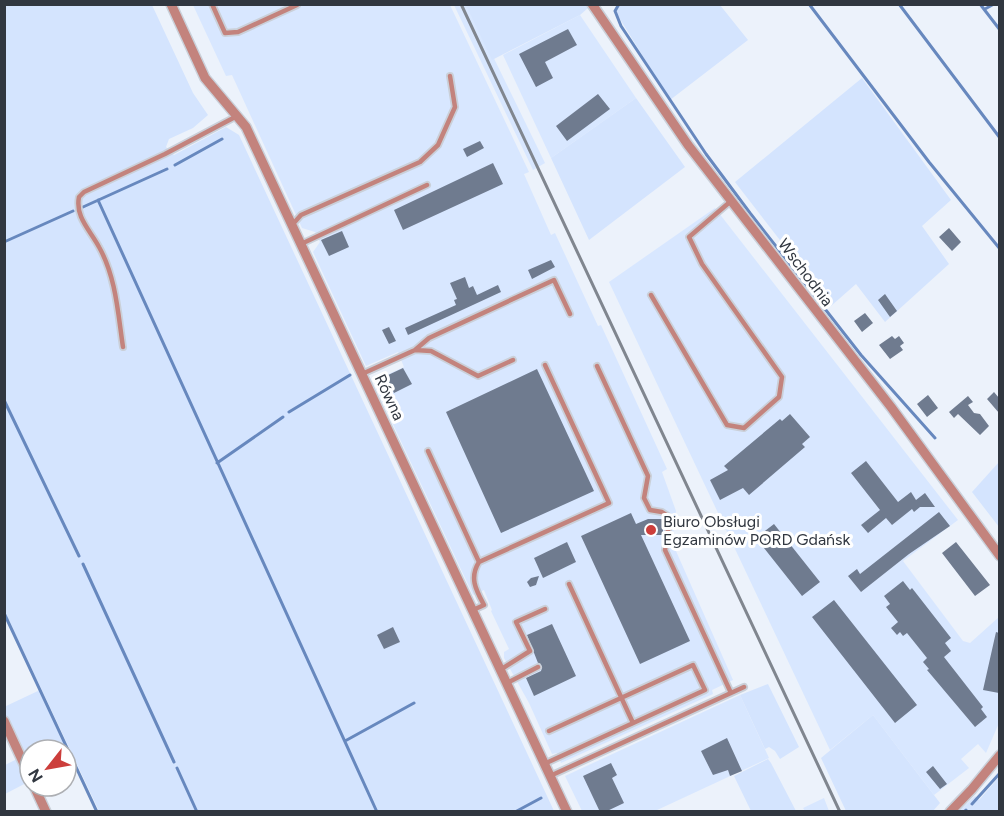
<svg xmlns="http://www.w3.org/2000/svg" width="1004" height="816" font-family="Figtree,sans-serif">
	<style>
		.built { fill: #d8e7ff }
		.green { fill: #d4e4fe }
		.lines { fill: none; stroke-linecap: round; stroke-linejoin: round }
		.stream { stroke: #6788be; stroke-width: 3 }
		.building { fill: #6f7b8f }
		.lane-casing { stroke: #cad0d9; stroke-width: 8 }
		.street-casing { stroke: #cad0d9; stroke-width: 12 }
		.lane { stroke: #c3837d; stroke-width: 4.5 }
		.street { stroke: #c3837d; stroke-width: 9 }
		.rail { stroke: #80868f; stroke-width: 3 }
		.poi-dot { fill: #cc3e3b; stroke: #fff; stroke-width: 2 }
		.labels { text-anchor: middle; stroke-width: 6; stroke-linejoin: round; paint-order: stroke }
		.street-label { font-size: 16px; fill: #313740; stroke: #fff }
		.poi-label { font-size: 16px; fill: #313740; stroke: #fff; text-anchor: start }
	</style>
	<rect width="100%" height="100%" fill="#ecf2fb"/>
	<path class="built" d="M193 5H450L529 172 524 174 551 235 555 233 598 326 601 325 667 469 662 472 676 511 672 542 733 680 712 690 713 694 561 763 557 753 552 754 529 703 504 658V652L509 649 491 611 492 610 484 590 473 595 375 386 382 377 404 367 398 352 366 366 313 252 320 242 315 232 302 228 232 75 226 76Z
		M454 5H468L545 163 533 170Z
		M580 15 636 98 551 158 503 55Z
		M715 208 958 520 903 561 963 641 970 643 999 617V723L986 753 978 744 961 759 969 768 934 795 873 715 830 750 609 282Z
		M740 695 769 758 655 811H582L565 776Z
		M824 798 829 811H805L803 808Z"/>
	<path class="green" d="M586 4 588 8 580 15 492 60 466 5Z
		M4 5H152L193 93 208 115 193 128 169 139 166 147 174 155 226 127 239 135 554 811H99L5 612Z
		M619 5H720L748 40 670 100 615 11Z
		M862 78 951 200 922 226 949 264 885 322 856 284 831 306 735 182Z
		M636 98 685 167 589 240 551 158Z
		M999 462V527L972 492Z
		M768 684 799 747 780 759 775 751 769 747 765 749 740 695Z
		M40 690 65 745 54 750H30V762L27 763 5 714 4 707Z
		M873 715 940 803 933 811H846L821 758Z
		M19 758 30 781 5 794V765Z
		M768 759 771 763 796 811H751L734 776Z
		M999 777V811H959L975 796 979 800Z"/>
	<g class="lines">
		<path class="stream" d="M619 4 615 11 621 26 706 154 750 213 861 355 935 438
			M809 4 929 162 1000 249
			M899 4 1000 138
			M980 4 1000 30
			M985 9 994 4
			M175 165 222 139
			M98 200 377 812
			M83 207 167 169
			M4 242 73 211
			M4 400 79 556
			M289 412 350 375
			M217 463 283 417
			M83 564 174 762
			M4 613 97 812
			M345 741 414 703
			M177 768 197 812
			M972 804 1000 773
			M515 812 541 798
			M964 812 966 810"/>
	</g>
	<path class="building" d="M568 29 577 45 545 62 553 78 536 87 519 54Z
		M598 94 610 109 567 141 556 126Z
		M480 141 484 148 467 157 463 149Z
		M493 163 503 184 403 230 394 210Z
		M949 228 961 242 952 251 939 237Z
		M342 231 349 247 329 256 321 240Z
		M551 260 555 267 532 279 528 270Z
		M465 277 469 288 473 286 477 295 498 285 501 292 408 335 405 328 456 305 454 300 457 299 450 283Z
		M885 294 897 311 890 317 878 300Z
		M865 313 873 323 862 332 854 321Z
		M389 327 396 341 389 344 382 330Z
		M892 336 895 339 899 336 904 343 900 346 903 350 890 359 879 345Z
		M403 368 412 384 394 393 386 376Z
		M537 369 594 491 501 533 446 412Z
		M994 392 999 398V413L987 399Z
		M928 395 938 408 927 417 917 404Z
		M968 396 973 402 968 405 974 413 980 414 989 426 980 435 958 414 954 418 949 412Z
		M790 414 810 437 802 444 805 447 749 495 743 488 720 500 710 480 728 470 724 466 780 419 782 421Z
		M866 461 898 502 911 492 916 500 925 493 935 507H920L914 512 912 509 892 525 886 518 868 533 861 525 880 510 851 473Z
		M939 512 950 526 909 554 861 592 848 576 857 569 860 574Z
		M631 513 636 524 648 519H663V535H641L690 641 640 664 581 536Z
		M774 524 820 582 802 596 756 538Z
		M567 542 576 562 543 578 534 558Z
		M956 542 990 585 975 596 942 553Z
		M539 576 536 585 530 587 527 582 531 578Z
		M903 581 910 590 912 588 951 638 945 643 951 651 944 657 983 707 981 709 987 717 975 727 927 670 929 669 923 662 927 658 907 633 903 636 900 632 897 635 891 628 898 622 886 607 890 604 884 596Z
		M834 600 917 705 895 723 812 617Z
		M552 624 576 676 534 696 526 678 541 671 542 667 538 663 527 635Z
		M393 627 400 642 384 649 377 635Z
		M996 632 999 633V693L983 690Z
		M727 738 742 771 730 776 728 770 713 775 701 751Z
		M611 763 617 775 612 778 624 803 605 812H600L583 776Z
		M933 766 947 784 940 789 926 772Z"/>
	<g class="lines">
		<defs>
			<path id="lane" d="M212 4 225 33 238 32 297 5
				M292 225 301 215 420 162 438 145 455 107 450 76
				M301 244 427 185
				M651 295 727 425 744 428 779 397 782 377 702 264 689 237 731 201
				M123 347C118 314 116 277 99 247 90 230 75 217 79 197L84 192 165 154 237 116
				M415 350 431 351 478 376 513 360
				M597 366 648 476 644 498 650 510 662 512 668 516 669 524 665 550 731 693
				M362 374 415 350 429 338 554 280 570 314
				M428 451 479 562
				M569 584 633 723
				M473 610 484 605C476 590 469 578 479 562L609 503 545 365
				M500 670 530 651 516 622 545 609
				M507 683 538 667
				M544 764 705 690 693 665 549 731
				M550 776 744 687"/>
			<path id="street" d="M171 4 205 78 246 127 567 812
				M592 4 688 145 891 407 1000 556
				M4 721 30 777
				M34 786 46 812
				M950 812 972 789 1000 755"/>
		</defs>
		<use href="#lane" class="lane-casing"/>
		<use href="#street" class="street-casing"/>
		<use href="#lane" class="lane"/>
		<use href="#street" class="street"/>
		<path class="rail" d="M461 4 840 812"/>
	</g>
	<circle class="poi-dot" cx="651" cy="530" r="6"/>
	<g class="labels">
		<g class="street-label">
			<text transform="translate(806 272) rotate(53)" y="6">Wschodnia</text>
			<text transform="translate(390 397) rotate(65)" y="6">Równa</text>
		</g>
		<g class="poi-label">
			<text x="663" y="527">Biuro Obsługi<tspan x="663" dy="18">Egzaminów PORD Gdańsk</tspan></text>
		</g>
	</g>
	<rect width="1004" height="816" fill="none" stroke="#313740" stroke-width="12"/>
	<g transform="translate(48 768) rotate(239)"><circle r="28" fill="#ffffff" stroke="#adafb3" stroke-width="1.5"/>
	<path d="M0-4.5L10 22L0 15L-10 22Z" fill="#cc3e3b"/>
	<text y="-9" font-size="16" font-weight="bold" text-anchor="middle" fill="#313740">N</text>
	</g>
</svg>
